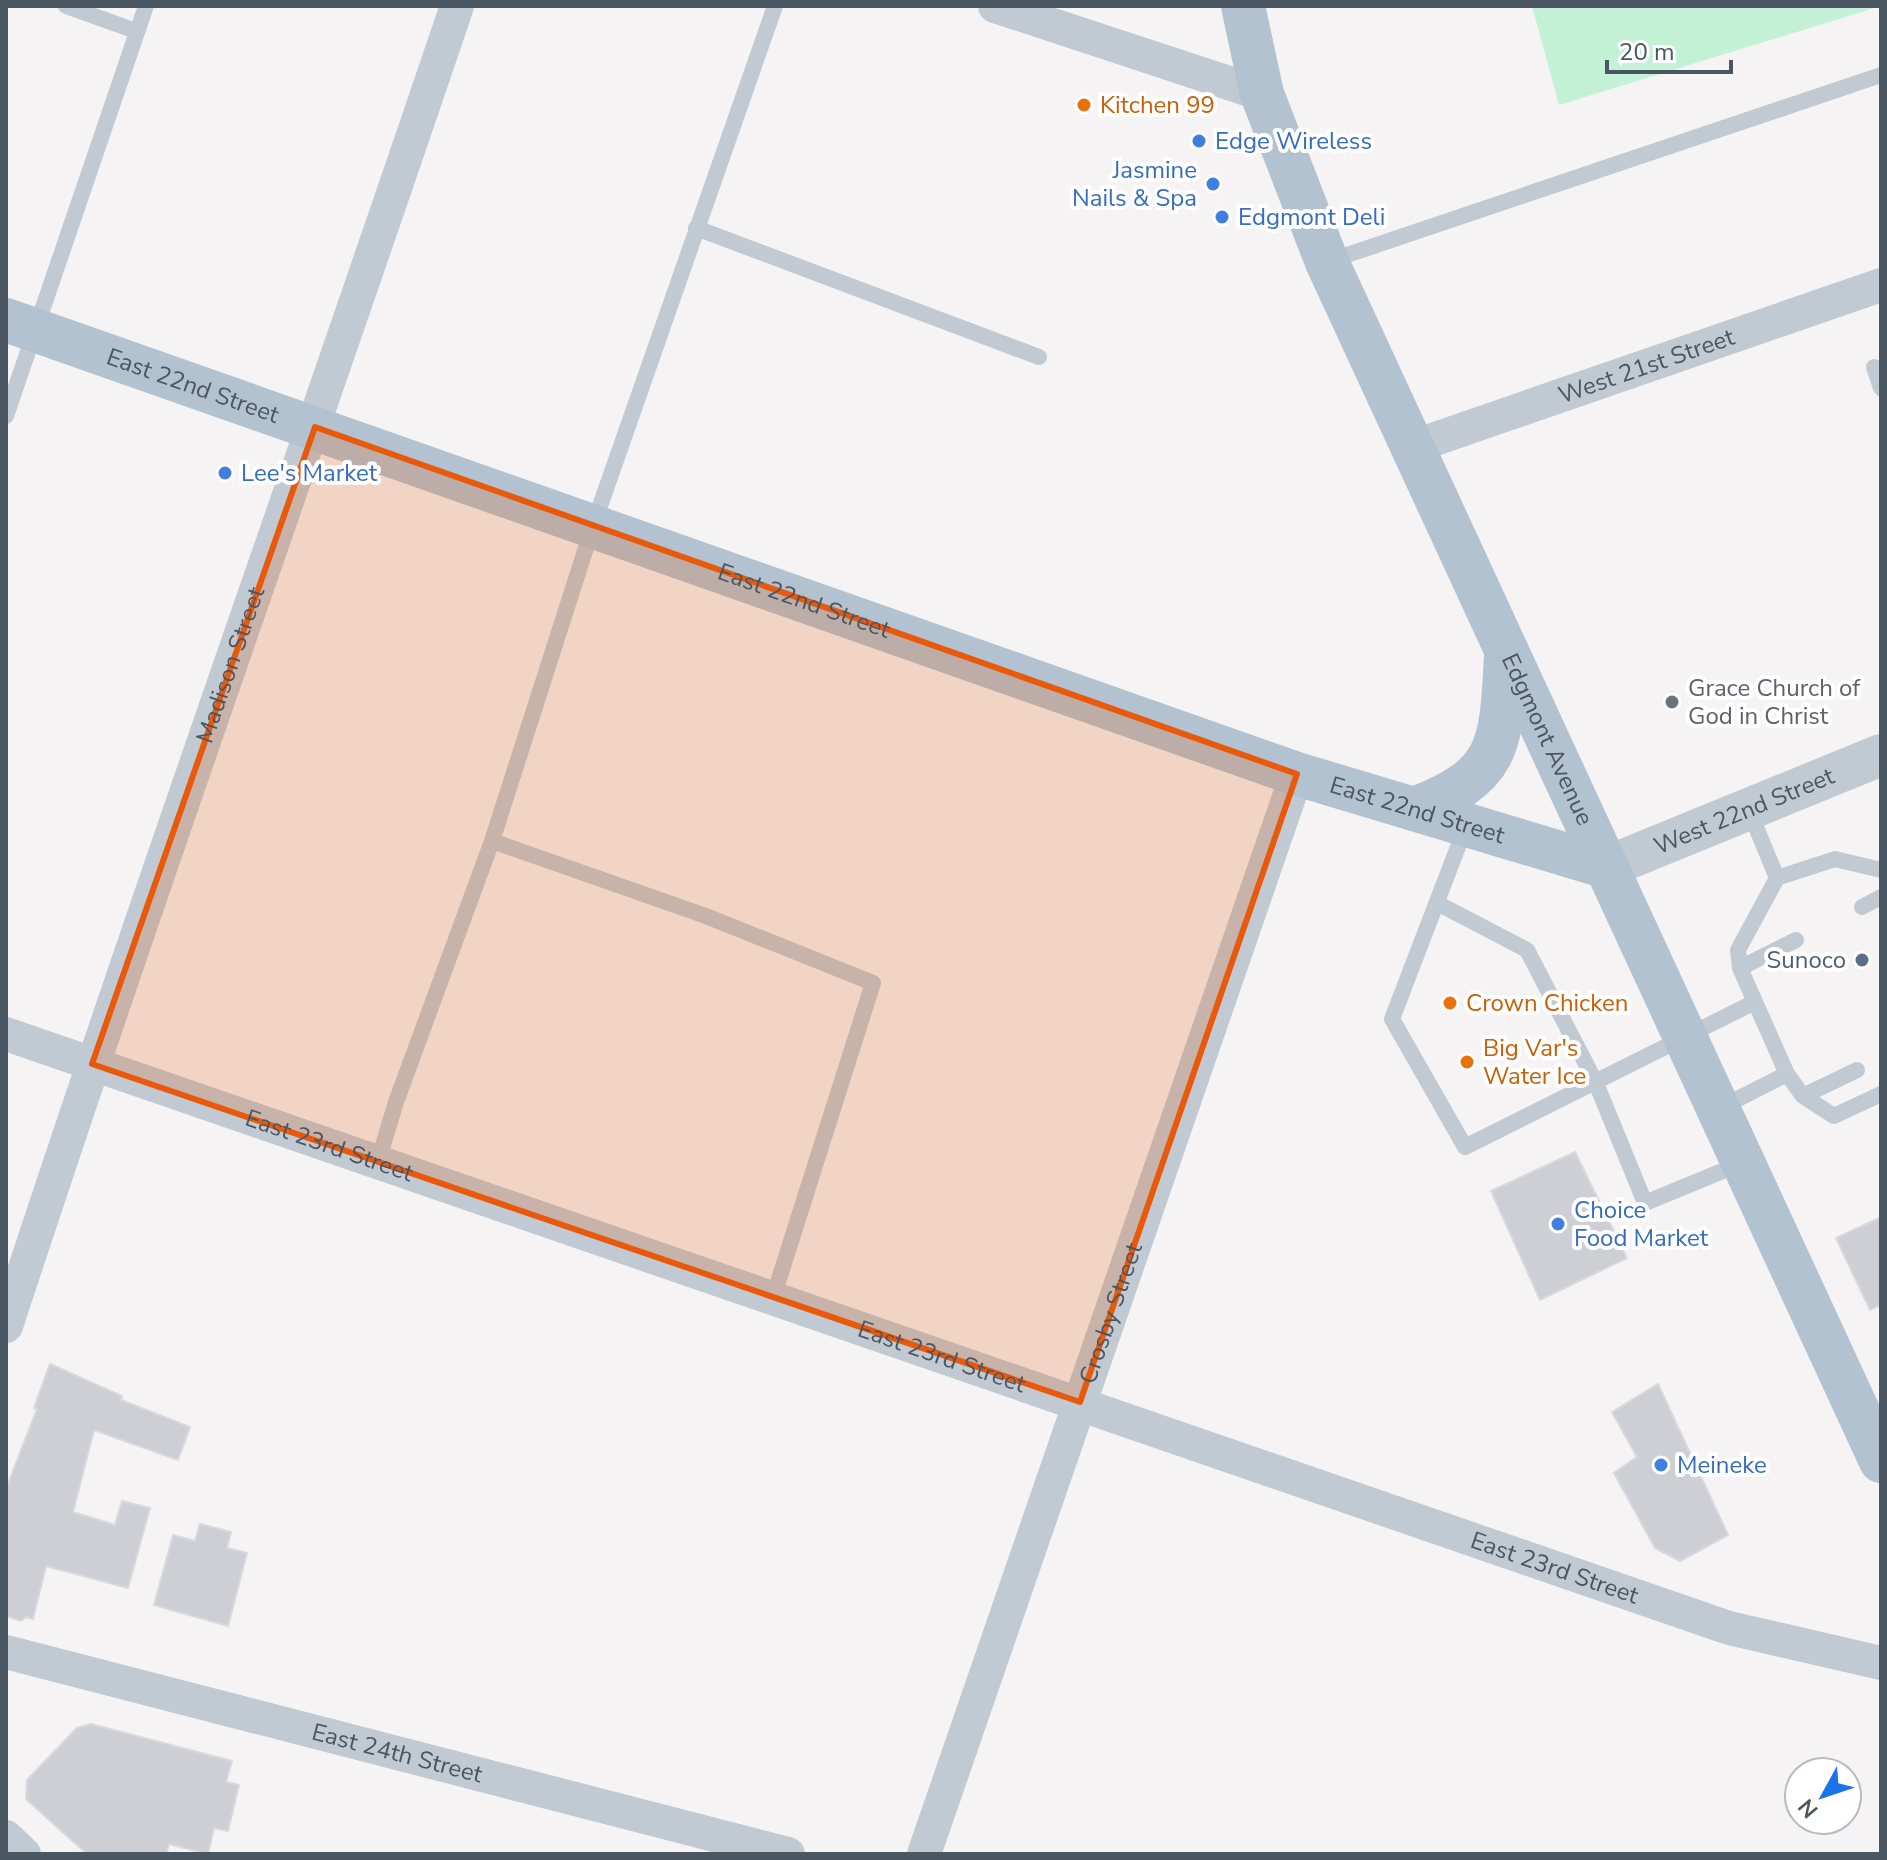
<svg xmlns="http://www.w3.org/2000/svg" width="1887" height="1860" font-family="'Nunito Sans',sans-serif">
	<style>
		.green { fill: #c3f1d5 }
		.building { fill: #cdcfd5; stroke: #d7d9de; stroke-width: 2 }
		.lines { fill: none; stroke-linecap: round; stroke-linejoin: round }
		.service { stroke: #c1cad2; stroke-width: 16 }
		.minor { stroke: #c1cad2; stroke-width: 34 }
		.tertiary { stroke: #c1cad2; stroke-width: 42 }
		.primary { stroke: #b3c2d1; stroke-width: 44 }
		.marked { fill: #e8590c; fill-opacity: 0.2; stroke: #e8590c; stroke-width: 6; stroke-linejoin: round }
		.food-dot { fill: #e8710a; stroke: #fff; stroke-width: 3 }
		.shop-dot { fill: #3f7fe0; stroke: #fff; stroke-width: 3 }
		.worship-dot { fill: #6b7280; stroke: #fff; stroke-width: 3 }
		.service-dot { fill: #5c6f8a; stroke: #fff; stroke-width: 3 }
		.labels { text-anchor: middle; stroke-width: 8; stroke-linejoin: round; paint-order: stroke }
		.food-label { font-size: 24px; fill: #c56008; stroke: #fff; text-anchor: start }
		.shop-label { font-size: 24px; fill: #366cbe; stroke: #fff; text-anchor: start }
		.street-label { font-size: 24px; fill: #4a5661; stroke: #fff }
		.worship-label { font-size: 24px; fill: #5b616d; stroke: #fff; text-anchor: start }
		.service-label { font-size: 24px; fill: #4e5e75; stroke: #fff; text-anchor: end }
	</style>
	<rect width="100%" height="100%" fill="#f5f3f3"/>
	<path class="green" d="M1532 6H1881L1559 105Z"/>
	<path class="building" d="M1575 1152 1627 1258 1540 1300 1491 1191Z
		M1881 1217V1305L1870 1310 1836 1238Z
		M50 1364 122 1396 121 1400 190 1427 178 1460 94 1430 73 1512 115 1525 122 1501 150 1508 128 1588 46 1566 33 1619 26 1617 21 1621 6 1616V1489L37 1409 34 1408Z
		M1658 1384 1728 1535 1680 1561 1655 1548 1614 1473 1637 1457 1612 1412Z
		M200 1524 231 1532 227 1548 247 1553 228 1626 154 1605 173 1535 195 1541Z
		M91 1724 232 1761 226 1782 239 1785 228 1831 214 1828 208 1854 169 1844 166 1854H87L26 1799 27 1780 77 1728Z"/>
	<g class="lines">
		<path class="service" d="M66 6 136 31
			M696 228 1039 357
			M1329 261 1881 75
			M1874 367 1881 388
			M6 416 146 6
			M1466 826 1392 1019 1465 1147 1755 1002
			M492 841 706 916 873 983 773 1298
			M1777 878 1835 859 1881 870
			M1437 903 1527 950 1596 1083 1645 1203 1742 1163
			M1862 907 1881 897
			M1740 968 1796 940
			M1787 1074 1803 1096 1834 1116 1881 1094
			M1803 1096 1857 1070
			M1720 1108 1787 1074 1740 968 1738 950 1777 878 1749 810
			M378 1162 396 1102 492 841 593 526 775 6"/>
		<g class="minor">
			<path d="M995 6 1262 94"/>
			<path id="s1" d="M1412 447 1881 285"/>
			<path id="s2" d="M6 1034 1729 1628 1881 1663"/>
			<path id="s3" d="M6 1326C151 884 308 447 457 6"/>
			<path id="s4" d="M6 1652 788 1854"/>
			<path d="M6 1837 24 1854"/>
			<path id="s5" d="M924 1854 1297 774"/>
		</g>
		<path class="tertiary" id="s6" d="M1607 867 1881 755"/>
		<g class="primary">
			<path id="s7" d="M1243 6 1262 94 1327 262 1881 1461"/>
			<path id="s8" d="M6 320 1297 774 1607 867"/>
			<path d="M1414 809C1503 776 1501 743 1506 656"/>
		</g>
	</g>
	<path class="marked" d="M315 427 1297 774 1080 1402 92 1064Z"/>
	<g class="food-dot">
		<circle cx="1084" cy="105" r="8"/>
		<circle cx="1450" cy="1003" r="8"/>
		<circle cx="1467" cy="1062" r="8"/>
	</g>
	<g class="shop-dot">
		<circle cx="1199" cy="141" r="8"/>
		<circle cx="1213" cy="184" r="8"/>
		<circle cx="1222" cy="217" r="8"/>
		<circle cx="225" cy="473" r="8"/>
		<circle cx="1558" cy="1224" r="8"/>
		<circle cx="1661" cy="1465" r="8"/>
	</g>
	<circle class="worship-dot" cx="1672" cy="702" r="8"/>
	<circle class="service-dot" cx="1862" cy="960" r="8"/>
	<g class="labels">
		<g class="food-label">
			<text x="1100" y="113">Kitchen 99</text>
			<text x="1466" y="1011">Crown Chicken</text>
			<text x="1483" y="1056">Big Var's<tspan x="1483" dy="28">Water Ice</tspan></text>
		</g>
		<g class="shop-label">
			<text x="1215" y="149">Edge Wireless</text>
			<text x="1197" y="178" text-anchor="end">Jasmine<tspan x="1197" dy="28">Nails &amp; Spa</tspan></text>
			<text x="1238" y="225">Edgmont Deli</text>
			<text x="241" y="481">Lee's Market</text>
			<text x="1574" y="1218">Choice<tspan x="1574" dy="28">Food Market</tspan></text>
			<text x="1677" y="1473">Meineke</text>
		</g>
		<g class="street-label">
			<text dy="8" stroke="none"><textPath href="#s1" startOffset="248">West 21st Street</textPath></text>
			<text dy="8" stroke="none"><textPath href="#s8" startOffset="198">East 22nd Street</textPath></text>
			<text dy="8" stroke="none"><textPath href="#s8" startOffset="846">East 22nd Street</textPath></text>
			<text dy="8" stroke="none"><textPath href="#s3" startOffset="698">Madison Street</textPath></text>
			<text dy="8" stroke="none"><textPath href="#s7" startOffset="796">Edgmont Avenue</textPath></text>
			<text dy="8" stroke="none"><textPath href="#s8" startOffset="1494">East 22nd Street</textPath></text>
			<text dy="8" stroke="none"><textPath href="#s6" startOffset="148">West 22nd Street</textPath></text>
			<text dy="8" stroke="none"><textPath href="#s2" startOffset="342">East 23rd Street</textPath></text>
			<text dy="8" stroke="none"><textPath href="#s5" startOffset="572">Crosby Street</textPath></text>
			<text dy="8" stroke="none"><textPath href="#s2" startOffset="990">East 23rd Street</textPath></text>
			<text dy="8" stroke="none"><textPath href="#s2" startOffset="1638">East 23rd Street</textPath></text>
			<text dy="8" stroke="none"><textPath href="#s4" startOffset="404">East 24th Street</textPath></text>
		</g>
		<g class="worship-label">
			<text x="1688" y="696">Grace Church of<tspan x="1688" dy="28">God in Christ</tspan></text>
		</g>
		<g class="service-label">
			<text x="1846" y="968">Sunoco</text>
		</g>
	</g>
	<rect width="1887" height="1860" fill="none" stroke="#4a5661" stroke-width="16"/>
	<g transform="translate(1823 1796) rotate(230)"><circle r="38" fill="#ffffff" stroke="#b7bbc0" stroke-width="2"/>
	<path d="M0-6L14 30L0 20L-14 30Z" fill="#1a73e8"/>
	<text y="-12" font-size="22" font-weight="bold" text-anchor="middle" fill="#4a5661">N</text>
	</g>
	<path d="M1607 60v12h124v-12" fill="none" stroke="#4a5661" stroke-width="4"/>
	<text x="1619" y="60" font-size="24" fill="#4a5661" stroke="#ffffff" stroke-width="6" paint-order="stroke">20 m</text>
</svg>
